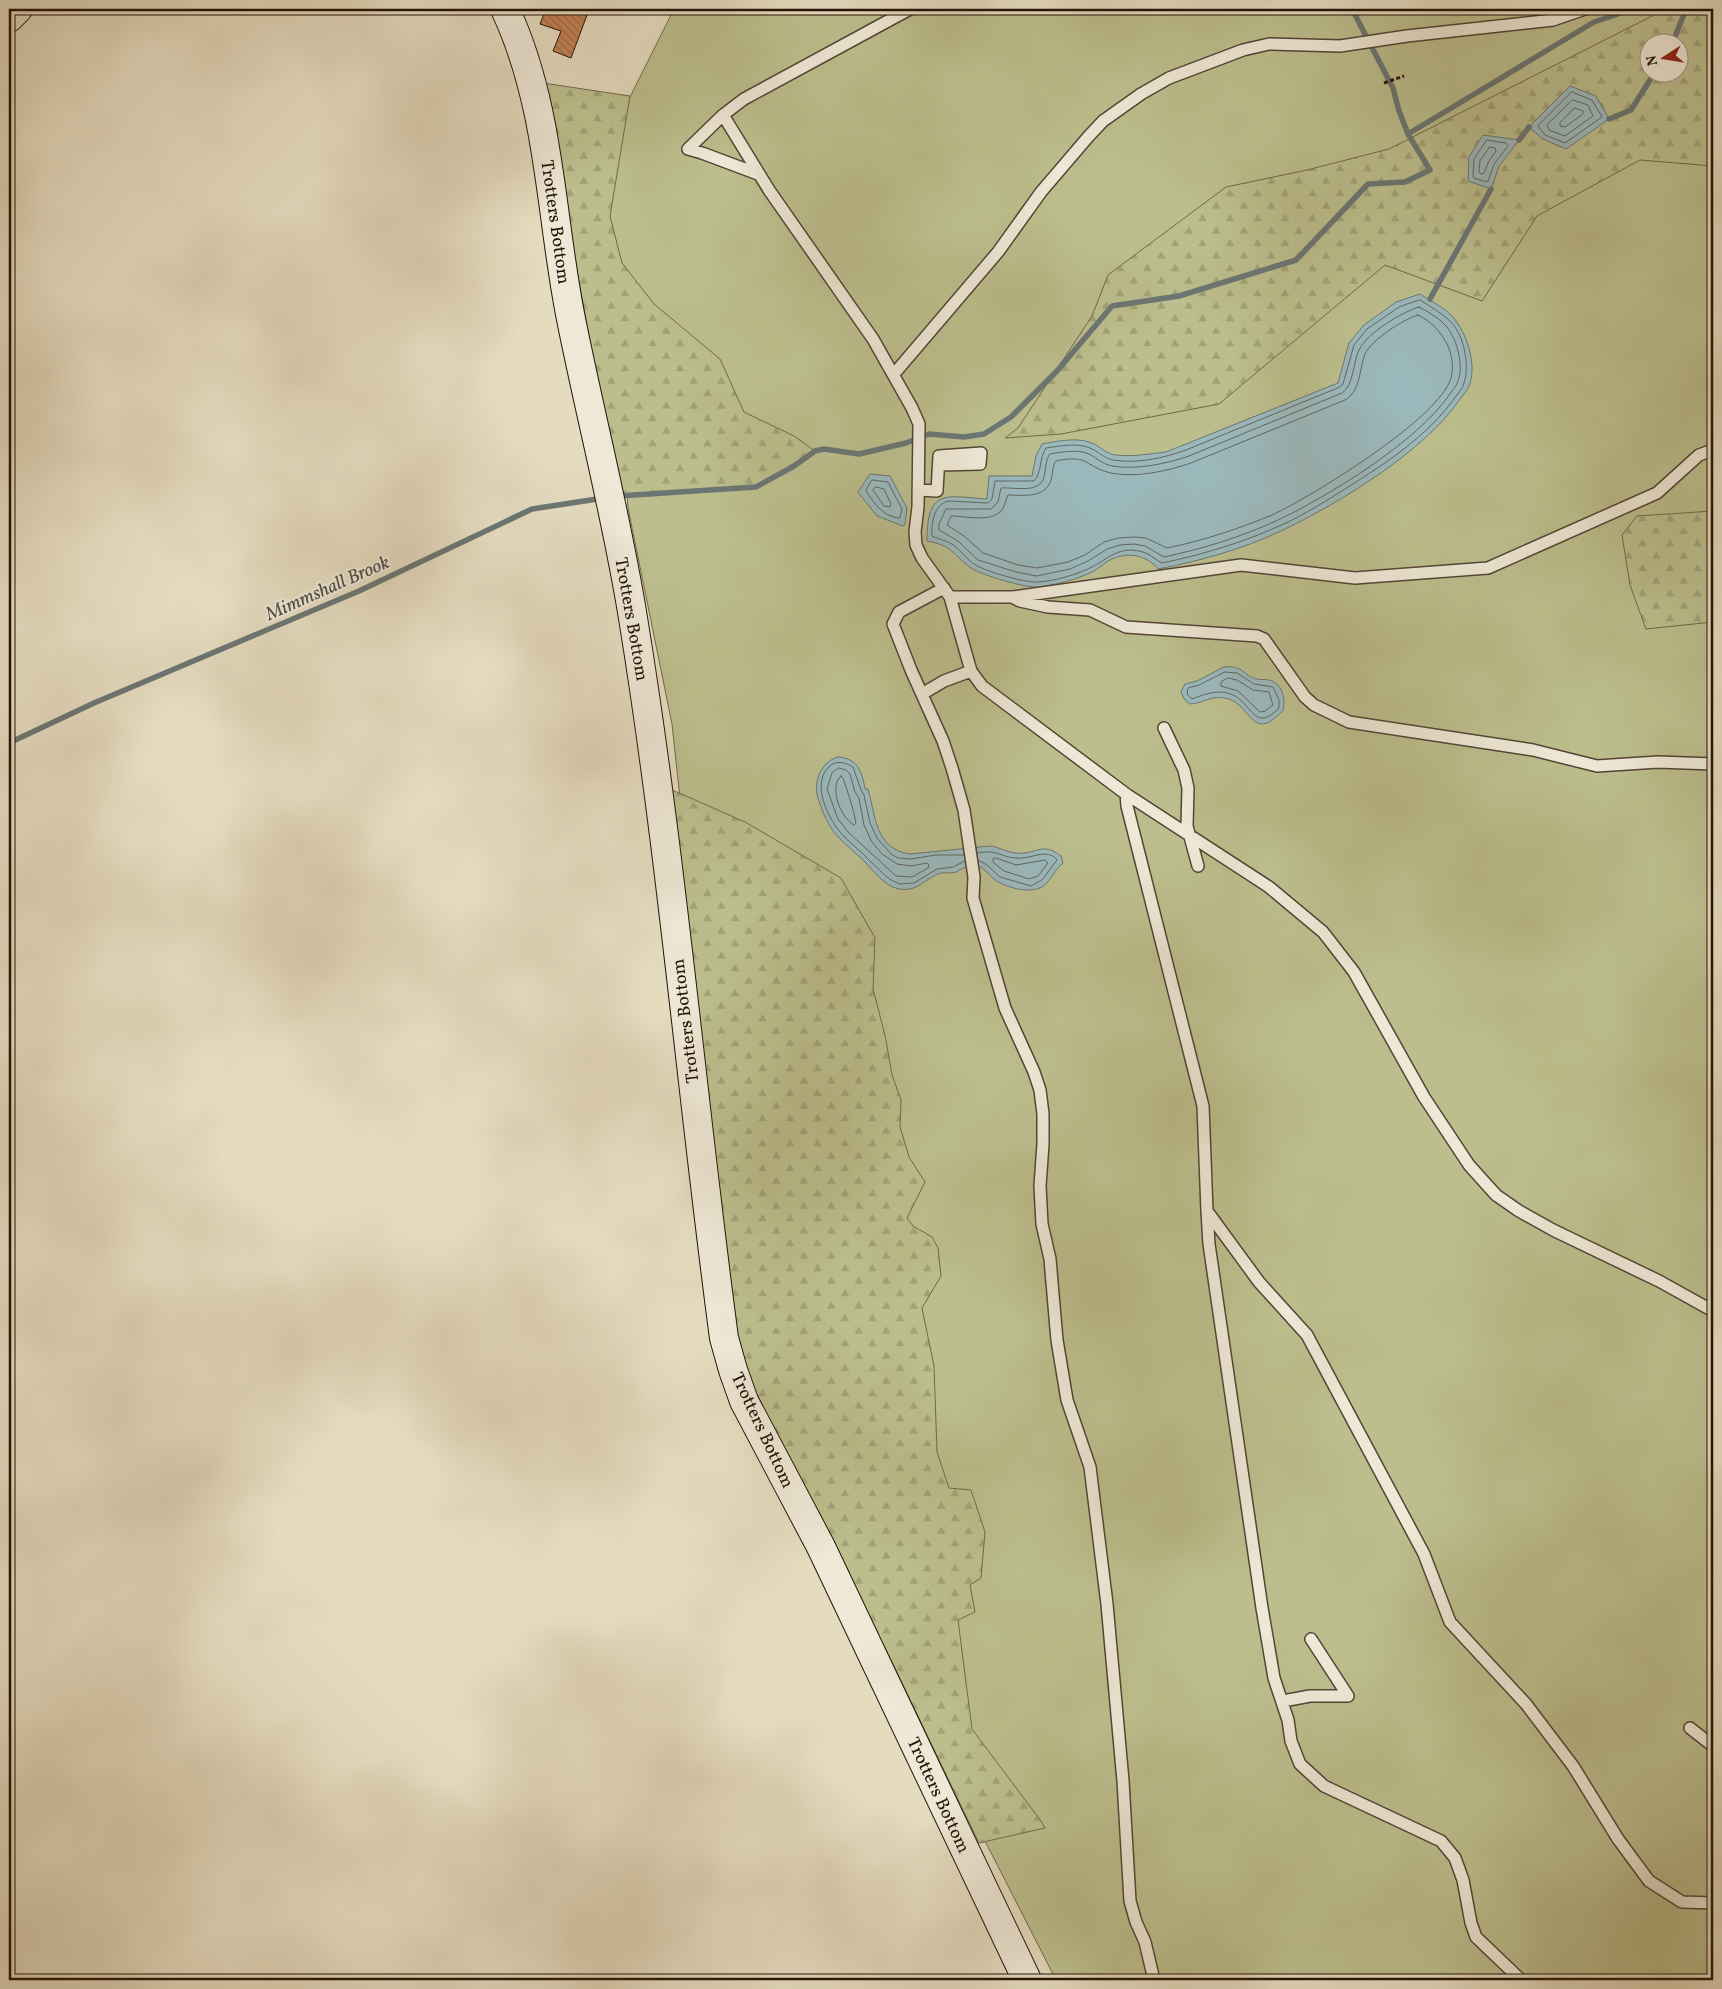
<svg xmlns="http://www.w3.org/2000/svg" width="1722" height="1989" font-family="Vollkorn,serif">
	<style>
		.grass { fill: #bcbe8d; stroke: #70684a; fill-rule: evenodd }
		.forest { fill: url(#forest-firs); stroke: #70684a; fill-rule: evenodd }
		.water { fill: #9bb9bd; stroke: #6b7674 }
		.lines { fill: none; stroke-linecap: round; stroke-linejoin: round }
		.shore { stroke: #606662; stroke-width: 1 }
		.stream { stroke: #6b7674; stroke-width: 5.5 }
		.building { fill: url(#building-back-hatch); stroke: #241207 }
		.lane-casing { stroke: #544435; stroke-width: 14 }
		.secondary-casing { stroke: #241207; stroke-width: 30 }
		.primary-casing { stroke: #241207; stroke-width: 30 }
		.path { stroke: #241207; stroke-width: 3; stroke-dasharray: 4 2.5; stroke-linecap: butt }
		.lane { stroke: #eee8d6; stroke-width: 11 }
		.secondary { stroke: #eee8d6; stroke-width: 28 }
		.primary { stroke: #e5dcc0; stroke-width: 28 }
		.labels { text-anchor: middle; stroke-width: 4; stroke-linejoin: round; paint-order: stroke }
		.street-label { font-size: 18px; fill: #241207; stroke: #eee8d6 }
		.water-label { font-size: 19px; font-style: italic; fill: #4e4c47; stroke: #eee8d6 }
	</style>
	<defs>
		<pattern id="forest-firs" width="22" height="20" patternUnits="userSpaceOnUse" patternTransform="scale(1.25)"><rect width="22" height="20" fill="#bcbe8d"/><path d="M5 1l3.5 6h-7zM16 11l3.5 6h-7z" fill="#a1a278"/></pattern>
		<pattern id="building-back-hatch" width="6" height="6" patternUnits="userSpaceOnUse" patternTransform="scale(1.25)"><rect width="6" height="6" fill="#c38155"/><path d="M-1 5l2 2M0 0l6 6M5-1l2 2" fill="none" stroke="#9e6844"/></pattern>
	</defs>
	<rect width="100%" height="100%" fill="#e5dcc0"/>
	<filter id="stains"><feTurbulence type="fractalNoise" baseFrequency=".004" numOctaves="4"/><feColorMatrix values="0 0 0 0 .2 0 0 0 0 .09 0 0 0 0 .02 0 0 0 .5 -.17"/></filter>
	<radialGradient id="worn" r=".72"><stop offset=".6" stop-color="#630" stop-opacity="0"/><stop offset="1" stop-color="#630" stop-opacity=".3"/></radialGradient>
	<path class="grass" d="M674 9H1713V1980H1056L741 1363 672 724 628 508 601 155ZM1650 42H1680V72H1650Z"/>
	<path class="forest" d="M1679 9H1713V166L1640 160 1537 216 1482 301 1385 265 1219 404 1061 434 1005 438 1018 428 1092 316 1108 275 1226 187 1307 170 1389 149 1656 14ZM1650 42H1680V72H1650Z
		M543 83 630 96 610 216 622 263 654 304 720 359 744 412 794 436 815 451 794 466 756 487 618 496Z
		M1713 511V622L1646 629 1630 585 1622 535 1637 516Z
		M670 789 745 822 841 878 875 938 873 989 885 1035 892 1075 901 1100 900 1127 909 1157 925 1182 907 1218 913 1226 932 1237 938 1248 941 1276 922 1308 934 1366 937 1452 949 1488 971 1490 985 1532 981 1578 970 1585 975 1612 958 1620 972 1729 1041 1821 1045 1828 979 1843 890 1658 741 1363 720 1271Z"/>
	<path class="water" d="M1570 86 1596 96 1609 119 1566 149 1543 139 1529 127Z
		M1483 135 1519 140 1499 166 1491 189 1468 181 1469 157Z
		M1420 294C1432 302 1448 309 1456 321 1468 337 1477 367 1469 386 1467 391 1463 395 1460 399 1425 451 1338 504 1281 531 1243 549 1200 561 1158 569 1147 555 1127 551 1110 560 1104 563 1098 569 1092 572 1075 580 1058 584 1040 587 1028 589 981 575 971 568 953 555 952 545 927 541 927 488 945 496 987 499L989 476H1032L1036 456 1042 444C1058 441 1077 437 1092 443 1101 447 1106 454 1116 455 1132 457 1149 454 1166 452L1338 383 1349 343 1364 325 1396 302Z
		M870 474 890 476 907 508 905 524 903 526 877 516 858 492Z
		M1224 667C1244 665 1243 676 1257 679 1261 680 1265 679 1269 680 1282 683 1286 699 1283 710 1253 744 1251 706 1229 699 1210 694 1206 703 1190 704L1184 699 1181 692 1185 684 1197 681Z
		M838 757C857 758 862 771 865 789H868C876 817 875 849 910 854L990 846C999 847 1008 853 1017 853 1037 855 1041 841 1061 856L1063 863C1056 869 1052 877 1046 884 1034 895 1012 889 998 882 990 877 986 869 977 865 965 866 966 867 956 872 951 874 946 872 941 873 924 878 920 892 899 889 884 886 874 871 864 861 841 839 831 836 820 804 816 794 815 785 819 775 823 766 828 760 838 757Z"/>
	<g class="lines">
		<path class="shore" d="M1572 92 1592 100 1602 117 1565 143 1545 135 1538 126Z
			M1573 100 1588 105 1593 116 1565 136 1549 130 1547 125Z
			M1575 108 1583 111V114L1565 127 1560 126V123Z
			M1487 140 1506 143 1508 146 1494 164 1488 181 1486 182 1474 178 1473 176 1474 159Z
			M1490 147 1495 148 1496 151 1489 161 1484 173 1481 174 1479 172 1480 161Z
			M1420 300C1431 307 1442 313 1451 322 1464 336 1470 365 1464 383 1463 388 1459 392 1456 396 1427 438 1380 467 1337 494 1318 506 1298 518 1277 527 1241 543 1201 555 1162 563 1156 560 1150 554 1143 552 1119 545 1108 559 1090 568 1075 575 1055 581 1038 582 1026 583 987 572 976 565 968 561 963 553 956 547 949 541 941 540 932 536 931 523 934 505 948 501L988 503 992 499 995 481H1034C1042 473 1039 458 1046 448 1060 446 1079 442 1092 449 1100 453 1104 458 1113 460 1137 464 1164 458 1186 450L1340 387 1343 384 1354 345 1367 329 1399 307Z
			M1419 307C1429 312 1440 319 1447 327 1457 340 1464 365 1458 381 1457 386 1452 390 1450 394 1417 442 1329 496 1276 521 1241 537 1202 549 1164 557L1145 546 1134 544 1120 545 1107 549 1088 561 1070 569 1037 576 1016 572 978 560 958 541 939 530V524L946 509H991L998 502 1001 488C1014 487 1040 494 1044 477 1046 469 1045 461 1050 454 1062 452 1077 449 1089 454 1097 458 1102 464 1112 466 1137 470 1165 464 1189 456L1342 393C1354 385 1353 362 1359 350 1367 333 1402 312 1419 307Z
			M1418 315C1432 322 1440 331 1447 344 1452 354 1454 367 1451 378 1440 418 1311 497 1272 515 1238 529 1202 541 1167 548L1146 538 1135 537 1118 538 1104 542 1085 555 1068 562 1037 568 1018 565 983 553 964 536 947 525 951 516C966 516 991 523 1002 510 1005 505 1006 499 1008 495 1023 495 1045 499 1051 480 1053 474 1052 466 1056 461 1064 459 1079 457 1086 462 1095 467 1101 471 1111 473 1137 478 1167 471 1191 463L1345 400C1361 391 1359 369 1365 354 1371 340 1404 319 1418 315Z
			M872 480 888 482 902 509 900 518C883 517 875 504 866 491Z
			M876 487 884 489 891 504 890 507 884 506 873 490Z
			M1225 672 1237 673 1254 684 1273 687 1279 700V708C1256 732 1253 707 1235 696 1221 688 1205 694 1192 699L1187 694 1188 688 1199 685Z
			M1228 678 1237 680 1253 690 1269 692 1273 705 1265 711 1260 712 1238 691 1221 686V682Z
			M839 768 846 770 850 774 855 792 859 798 864 825 872 842 882 854 897 864 911 866 927 863 929 865 928 868 912 877 896 876 848 832 838 819 827 789 832 773Z
			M841 776 843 778C848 793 853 807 856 823L854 825C841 818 828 787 841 776Z
			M977 853C998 849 999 857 1016 858 1030 860 1047 847 1057 860L1042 880 1031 886 1000 877 987 865 978 860
			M964 855H936L911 859 898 858 891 854 877 838 870 823 864 795 861 790 853 767C846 763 838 760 831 765 810 781 827 816 840 832 848 842 859 849 868 859 876 866 882 874 891 880L900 884 914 883 937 869 953 867 965 861
			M996 858 1016 865 1045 860 1048 863 1038 876 1029 879 1004 871 993 862V859Z"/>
		<path class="stream" d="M1673 42 1686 9
			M1609 119 1631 110 1655 72
			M1408 134 1594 22 1633 9
			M1519 140 1529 127
			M1430 299 1491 189
			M618 496 756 487 794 466 815 451 824 449 859 454 906 443 929 434 964 437 984 434 1011 417 1057 371 1112 306 1179 296 1296 260 1368 184 1405 182 1430 170 1408 134 1399 111 1393 88 1352 9
			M9 743 94 703 359 591 532 509 604 498"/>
	</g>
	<path class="building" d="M546 9H571L587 15 571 58 553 51 561 31 540 24Z"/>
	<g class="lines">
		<defs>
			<path id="lane" d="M723 115 769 190 873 339 912 408 919 424 918 507 915 532 916 545 922 558 950 597 971 671 982 686 1126 794 1269 887 1323 932 1354 972 1424 1097 1469 1165 1496 1195 1519 1211 1553 1230 1659 1281 1713 1311
				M758 174 702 153 688 149 723 115 744 99 910 9
				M894 374 998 252 1041 192 1088 137 1103 121 1141 94 1169 78 1243 50 1269 44 1340 46 1407 36 1553 20 1585 9
				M918 490 937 491 939 456 981 453 980 464 939 465
				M944 588 899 612 893 624 911 670 943 741 952 768 964 810 974 877 973 898 1005 1008 1034 1072 1040 1090 1043 1114V1144L1040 1186 1042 1224 1050 1259 1057 1340 1067 1400 1090 1467 1107 1604 1123 1781 1130 1901 1136 1922 1145 1942 1154 1980
				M950 597H1012L1020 601 1048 607 1090 610 1126 627 1257 636 1264 639 1305 697 1314 705 1349 722 1533 750 1597 766 1658 762 1713 764
				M1013 597 1241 565 1355 578 1488 568 1657 493 1699 455 1713 450
				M922 694 944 681 971 671
				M1164 728 1184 770 1188 788 1187 826 1198 866
				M1126 794 1127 806 1203 1106 1207 1211 1259 1282 1307 1335 1424 1554 1450 1622 1526 1704 1573 1766 1618 1839 1649 1881 1682 1902 1713 1903
				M1207 1211 1209 1244 1262 1608 1274 1678 1288 1720 1291 1741 1300 1764 1324 1786 1441 1841 1455 1858 1463 1880 1471 1923 1476 1937 1521 1980
				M1283 1701 1310 1696H1348L1311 1639
				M1690 1728 1713 1746"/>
			<path id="secondary" d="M505 9C551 107 550 215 571 319 591 419 617 518 633 618 672 857 692 1099 724 1338L733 1370 744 1401 821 1547 1027 1980"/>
			<path id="primary" d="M9 18 18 9"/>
		</defs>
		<use href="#lane" class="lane-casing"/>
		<use href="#secondary" class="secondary-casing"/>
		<use href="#primary" class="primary-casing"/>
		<path class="path" d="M1384 83 1404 76"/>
		<use href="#lane" class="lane"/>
		<use href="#secondary" class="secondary"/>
		<use href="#primary" class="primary"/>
	</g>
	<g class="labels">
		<g class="street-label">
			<text transform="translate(556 222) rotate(82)" y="6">Trotters Bottom</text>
			<text transform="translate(632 619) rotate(80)" y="6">Trotters Bottom</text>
			<text transform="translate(685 1021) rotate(-97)" y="6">Trotters Bottom</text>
			<text transform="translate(763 1430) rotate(65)" y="6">Trotters Bottom</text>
			<text transform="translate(939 1795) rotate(65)" y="6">Trotters Bottom</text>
		</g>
		<g class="water-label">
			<text transform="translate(327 587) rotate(-24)" y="7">Mimmshall Brook</text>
		</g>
	</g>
	<rect width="1722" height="1989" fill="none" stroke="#e5dcc0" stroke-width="30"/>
	<rect x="10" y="10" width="1702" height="1969" fill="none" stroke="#241207" stroke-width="2.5"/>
	<rect x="15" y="15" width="1692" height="1959" fill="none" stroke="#241207"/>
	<g transform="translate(1664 58) rotate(258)"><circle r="24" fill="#eee8d6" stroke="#9d9283"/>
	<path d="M0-4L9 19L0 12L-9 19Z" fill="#8f2418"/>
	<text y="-8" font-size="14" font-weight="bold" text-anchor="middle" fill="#241207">N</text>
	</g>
	<rect width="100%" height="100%" filter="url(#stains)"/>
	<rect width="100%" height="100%" fill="url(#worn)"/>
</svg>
